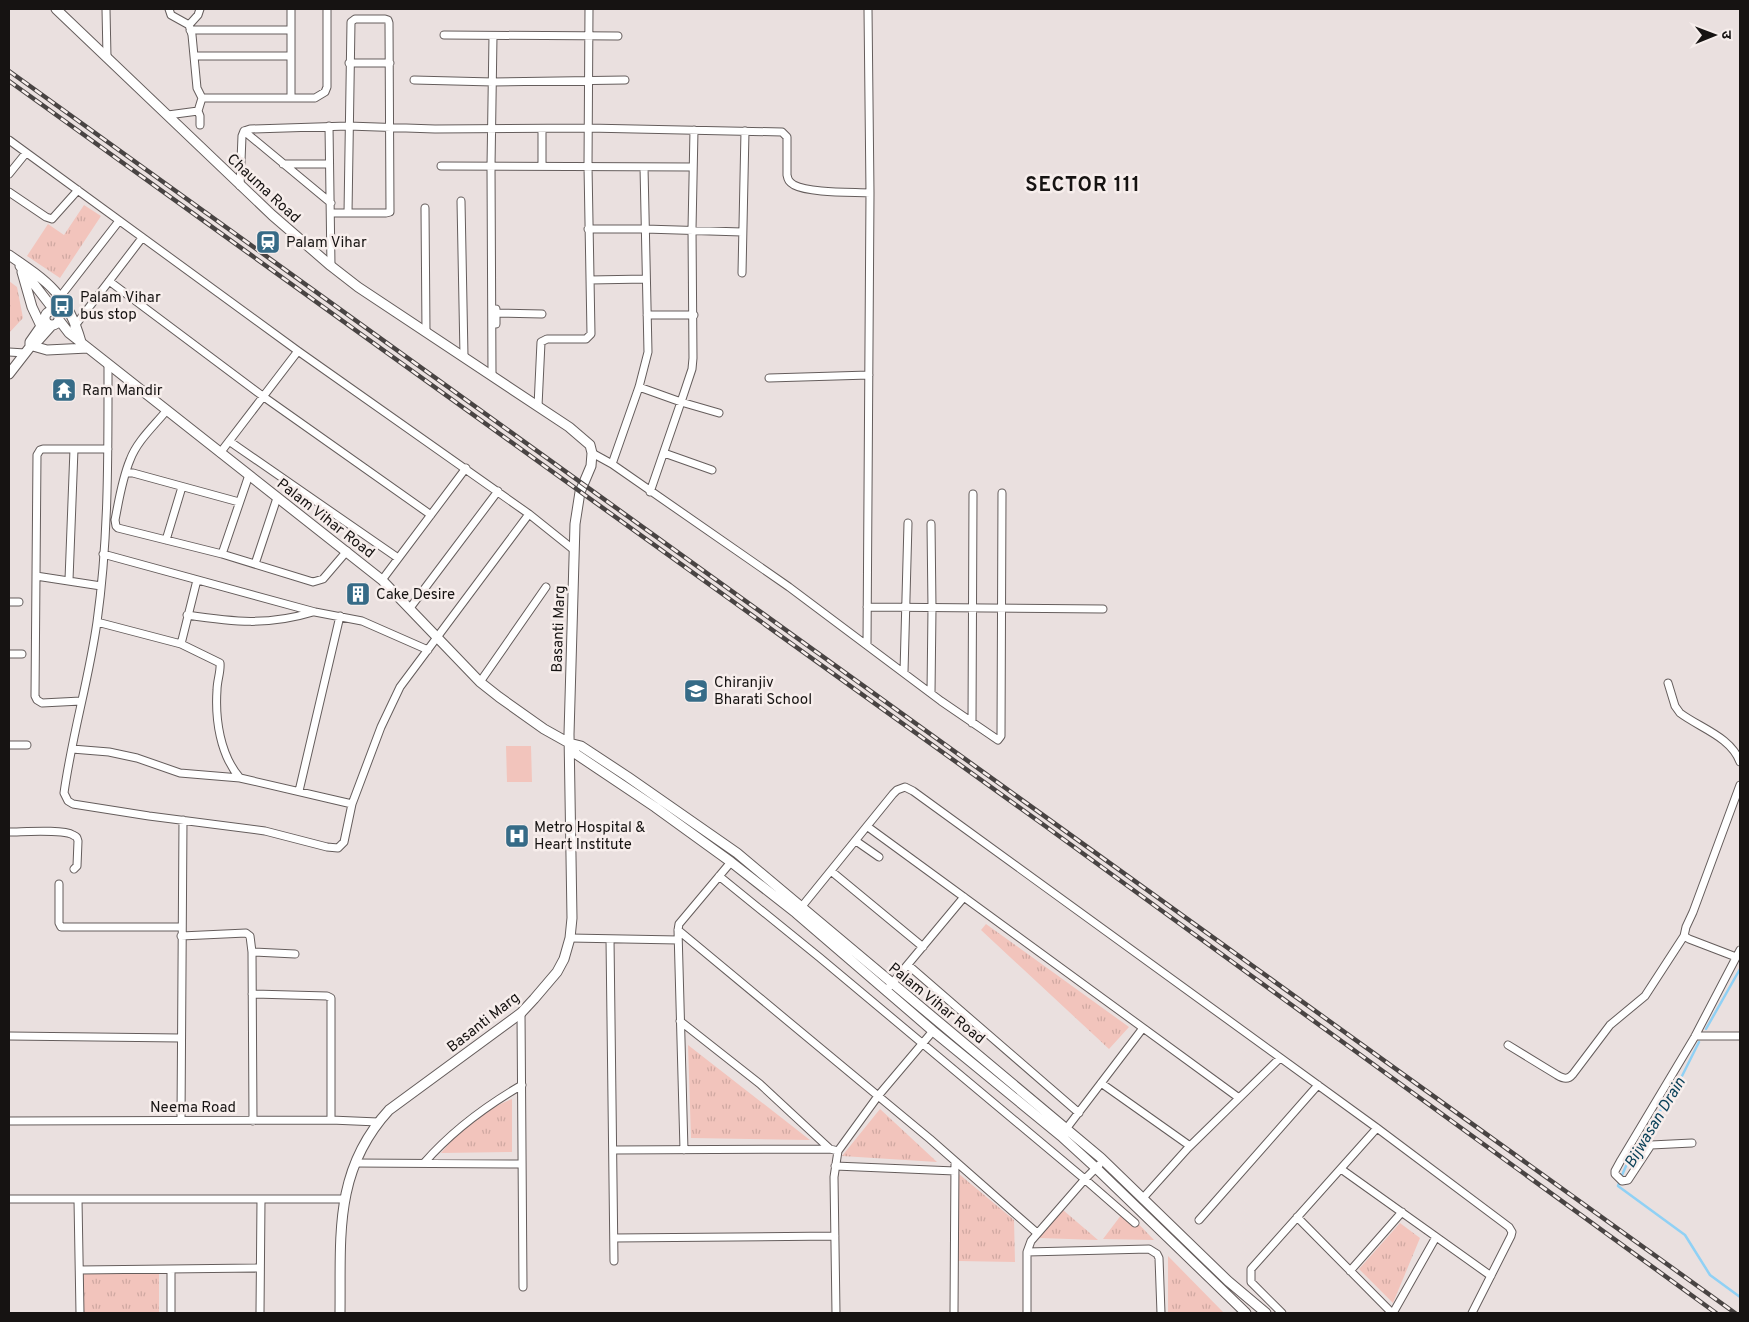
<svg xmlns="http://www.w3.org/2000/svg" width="1749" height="1322" font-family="Overpass,'Noto Sans Devanagari',sans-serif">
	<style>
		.grass { fill: url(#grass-tufts) }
		.garden { fill: #f2c4bc }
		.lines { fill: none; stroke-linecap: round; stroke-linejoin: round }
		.stream { stroke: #90d1f5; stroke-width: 2.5 }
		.minor-casing { stroke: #655d5c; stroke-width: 9 }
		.tertiary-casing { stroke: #655d5c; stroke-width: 11 }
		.minor { stroke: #fff; stroke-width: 7 }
		.tertiary { stroke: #fff; stroke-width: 9 }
		.rail-casing { stroke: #494443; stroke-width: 4.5 }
		.rail { stroke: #f7eeec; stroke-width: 2.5; stroke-dasharray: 8; stroke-linecap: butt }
		.labels { text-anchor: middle; stroke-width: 5; stroke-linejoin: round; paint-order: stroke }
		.street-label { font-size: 15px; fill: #161312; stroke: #f7eeec }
		.poi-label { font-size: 15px; fill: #161312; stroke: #f7eeec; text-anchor: start }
		.water-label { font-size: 16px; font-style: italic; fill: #073f57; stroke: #f7eeec }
		.district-label { font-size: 20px; font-weight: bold; letter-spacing: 1px; fill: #161312; stroke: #f7eeec }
	</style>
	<defs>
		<pattern id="grass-tufts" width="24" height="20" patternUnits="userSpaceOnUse" patternTransform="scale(1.25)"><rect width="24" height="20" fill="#f2c4bc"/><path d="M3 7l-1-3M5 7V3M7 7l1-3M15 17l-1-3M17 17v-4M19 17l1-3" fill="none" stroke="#cfa8a1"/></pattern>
	</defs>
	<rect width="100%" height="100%" fill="#eae0df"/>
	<path class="grass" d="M84 205 101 216 60 278 27 256 48 224 64 235Z
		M9 281 17 287 23 318 9 333Z
		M986 924 1129 1027 1109 1049 981 930Z
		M688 1045 810 1140 691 1138Z
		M512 1099V1152L441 1153C461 1128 483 1110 512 1099Z
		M880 1109 937 1162 842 1156Z
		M959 1174 1014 1220 1015 1262 958 1261Z
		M1063 1210 1098 1240 1039 1238Z
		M1125 1210 1154 1240 1103 1239Z
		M1400 1223 1420 1238 1393 1303 1359 1269Z
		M1168 1256 1224 1313H1168Z
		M82 1271H159V1313H82Z"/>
	<path class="garden" d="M506 746H531L532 782H507Z"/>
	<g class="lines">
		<path class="stream" d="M1706 1029 1740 969
			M1699 1042C1692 1056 1685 1070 1678 1084 1657 1118 1631 1147 1618 1186L1685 1235 1710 1275 1740 1297"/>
		<defs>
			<path id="minor" d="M106 9 107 57
				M169 9 171 15 189 25 192 35 197 88 202 98 198 111 200 116V125
				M291 9V98
				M189 25 198 15 200 9
				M190 30H291
				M444 35 618 36
				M195 56H291
				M349 63H390
				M414 80 493 82 625 80
				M202 98H315L325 92 327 87V9
				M168 115 198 111
				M329 126 331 266
				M244 131 331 203
				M9 140 298 351 529 514 574 550
				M283 164H329
				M441 166 693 167
				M542 166V129
				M9 174 26 153
				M240 186 242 136 244 131 250 129 348 126 435 129 588 128 782 132 787 137V175C788 180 789 182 794 185 809 193 851 192 870 193
				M9 192 46 217 52 219 78 190
				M461 201 464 356
				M425 208 426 332
				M331 213H386L390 212 389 23 388 20 385 19H355L351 22 348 213
				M588 229H645L742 232
				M742 273 745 131
				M590 280 646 279
				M109 281 264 397 431 515
				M496 309V324
				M56 311 60 297 119 221
				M496 313 542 314
				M647 315H694
				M74 327 142 238
				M9 352 25 353
				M108 364C108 450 109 537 97 622 89 679 72 735 64 793L68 801 73 804 149 816 265 831 327 847 338 848 344 842 352 804 381 727 400 687 529 514
				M492 375 491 166 493 36
				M769 378 869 375
				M639 387 681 402 719 413
				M538 406 541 342 547 339H586L591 334 588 166 589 9
				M167 410C154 426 137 441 130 460 122 479 119 500 115 520L116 526 118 528 222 554 313 582 323 579 347 551
				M229 441 398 558
				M220 453 298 351
				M592 453 612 464 789 587 941 701 998 740 1001 736 1002 493
				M664 453 712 470
				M612 464 639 387 648 352 644 167
				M126 473H133L239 502
				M650 492 681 402 692 369 693 358 692 229 694 130
				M166 540 182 487
				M103 554 315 612 362 621 428 650
				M222 554 249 475
				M255 564 277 498
				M36 576 101 586
				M69 580 74 449
				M382 580 466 468
				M9 602H19
				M867 607 1103 609
				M410 608 498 491
				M187 615C234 622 267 626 313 612
				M97 622 181 644 220 663C221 671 217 681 217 690 215 719 220 755 240 778
				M181 644 197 580
				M867 644 870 193 868 9
				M9 654H22
				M904 672 908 523
				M480 682 546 587
				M1668 683 1675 706 1680 713C1700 728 1731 737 1740 762
				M931 693 932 608 931 524
				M81 701 42 703 37 700 35 696 37 455 40 450 43 449H108
				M972 723 973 494
				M9 745H27
				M72 749 109 752 137 758 180 773 240 778 352 804
				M299 791 340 616
				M868 827 1239 1098
				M9 832C23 832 63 829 73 835 77 837 77 837 78 841L77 866 74 869
				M856 841 879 857
				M831 871 923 947
				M719 876 819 957 1081 1176 1135 1223
				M59 884V923L61 927H181
				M799 910 893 794 897 790 905 787 913 791 1377 1128 1509 1227 1512 1232 1511 1236 1472 1313
				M678 930 930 1139 1037 1233
				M181 936 246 933 250 936 252 952 253 1121
				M1684 936 1689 939 1736 957
				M570 938 678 940
				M610 939 614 1261
				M252 952 295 954
				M908 965 1079 1113
				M889 987 964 897
				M252 994 327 996 331 998V1120
				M521 1013 523 1287
				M680 1021 760 1084 830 1149
				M9 1036 180 1038
				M1695 1036H1740
				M1508 1045 1557 1075C1564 1079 1568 1080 1573 1074L1610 1025 1645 996 1684 936 1686 927 1693 912 1740 785
				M1101 1083 1190 1146
				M181 1120 183 820
				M9 1121 331 1120 378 1122
				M1063 1133 1143 1028
				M1692 1143 1651 1145 1628 1180 1622 1181 1615 1174V1171L1621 1160 1694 1038 1740 950
				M613 1150 830 1149 838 1151
				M684 1150 678 930 679 924 731 862
				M355 1163 522 1164
				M424 1163C452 1131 484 1107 522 1085
				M835 1166 955 1171
				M1341 1169 1491 1276
				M1143 1198 1188 1148 1280 1058
				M9 1199H344
				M78 1200 80 1313
				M1297 1217 1392 1313
				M1199 1220 1318 1085
				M614 1238 835 1236
				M1027 1252 1149 1249 1157 1254 1159 1258 1161 1313
				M171 1269V1313
				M80 1270 260 1268
				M1350 1271 1402 1212
				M260 1313 261 1200
				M836 1313 834 1177 838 1151 878 1096 933 1031
				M954 1313 955 1161
				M1027 1313V1252L1031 1241 1085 1179 1099 1165
				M1282 1313 1251 1282V1269L1377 1128
				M1393 1313 1436 1237"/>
			<path id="tertiary" d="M56 9 272 215 331 266 358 287 569 427 590 445 592 453 591 466 580 492 575 524 569 734 572 918 570 938 564 959 557 972 534 999 521 1013 389 1110C333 1171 341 1237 340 1313
				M9 255C47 281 68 295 81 342
				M20 266 54 310
				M22 272 32 307 41 326
				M45 318a7 7 0 1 1 14 0a7 7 0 1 1-14 0Z
				M59 320 69 333 382 580 480 682 499 697 544 729 569 743 581 746 628 777 737 853 1101 1158 1228 1281 1266 1313
				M33 346 47 350 88 348
				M30 347V342L44 322
				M9 374 30 347 35 344 52 325
				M569 743 576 754 655 807 731 862 796 913 933 1031 1061 1136 1096 1168 1246 1313"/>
		</defs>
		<use href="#minor" class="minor-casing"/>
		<use href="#tertiary" class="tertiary-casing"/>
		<use href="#minor" class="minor"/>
		<use href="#tertiary" class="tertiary"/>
		<defs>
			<path id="rail" d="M9 71 1735 1313
				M9 81 1041 823 1716 1313"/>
		</defs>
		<use href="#rail" class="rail-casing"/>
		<use href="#rail" class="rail"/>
	</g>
	<defs>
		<symbol id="station-square" viewBox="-11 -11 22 22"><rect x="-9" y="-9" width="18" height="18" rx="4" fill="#366b87" stroke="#f7eeec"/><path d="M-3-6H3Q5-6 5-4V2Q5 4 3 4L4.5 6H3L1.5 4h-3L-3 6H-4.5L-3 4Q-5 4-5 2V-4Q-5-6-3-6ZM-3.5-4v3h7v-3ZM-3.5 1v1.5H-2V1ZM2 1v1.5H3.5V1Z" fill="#fff"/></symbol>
		<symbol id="bus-square" viewBox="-11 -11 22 22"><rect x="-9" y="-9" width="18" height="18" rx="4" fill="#366b87" stroke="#f7eeec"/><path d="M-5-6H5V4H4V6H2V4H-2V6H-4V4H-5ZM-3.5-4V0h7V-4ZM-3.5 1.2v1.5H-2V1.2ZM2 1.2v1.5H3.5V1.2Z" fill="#fff"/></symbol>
		<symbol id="temple-square" viewBox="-11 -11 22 22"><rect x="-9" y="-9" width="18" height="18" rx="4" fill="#366b87" stroke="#f7eeec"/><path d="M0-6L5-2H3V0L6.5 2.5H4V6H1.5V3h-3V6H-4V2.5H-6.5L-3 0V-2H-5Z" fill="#fff"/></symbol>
		<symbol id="building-square" viewBox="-11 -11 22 22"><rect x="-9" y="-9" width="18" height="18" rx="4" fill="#366b87" stroke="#f7eeec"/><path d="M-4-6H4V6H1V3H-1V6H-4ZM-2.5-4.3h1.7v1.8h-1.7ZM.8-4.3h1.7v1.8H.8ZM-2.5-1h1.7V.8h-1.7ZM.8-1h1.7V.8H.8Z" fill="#fff"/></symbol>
		<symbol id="school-square" viewBox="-11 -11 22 22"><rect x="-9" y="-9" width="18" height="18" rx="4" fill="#366b87" stroke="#f7eeec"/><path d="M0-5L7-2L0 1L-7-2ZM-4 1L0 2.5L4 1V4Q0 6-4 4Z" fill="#fff"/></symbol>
		<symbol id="hospital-square" viewBox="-11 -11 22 22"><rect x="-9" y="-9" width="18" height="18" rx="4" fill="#366b87" stroke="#f7eeec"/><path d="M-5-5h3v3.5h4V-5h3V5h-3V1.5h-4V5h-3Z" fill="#fff"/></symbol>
	</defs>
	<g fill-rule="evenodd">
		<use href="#station-square" x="254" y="228" width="28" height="28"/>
		<use href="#bus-square" x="48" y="292" width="28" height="28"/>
		<use href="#temple-square" x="50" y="376" width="28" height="28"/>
		<use href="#building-square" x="344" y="580" width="28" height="28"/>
		<use href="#school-square" x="682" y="677" width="28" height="28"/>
		<use href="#hospital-square" x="503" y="822" width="28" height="28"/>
	</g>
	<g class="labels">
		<g class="street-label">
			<text transform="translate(264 188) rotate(43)" y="5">Chauma Road</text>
			<text transform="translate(326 518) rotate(38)" y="5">Palam Vihar Road</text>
			<text transform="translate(558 629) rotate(-88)" y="5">Basanti Marg</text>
			<text transform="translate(937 1003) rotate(39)" y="5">Palam Vihar Road</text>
			<text transform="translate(483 1022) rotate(-38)" y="5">Basanti Marg</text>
			<text x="193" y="1112">Neema Road</text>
		</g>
		<g class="poi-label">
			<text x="286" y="247">Palam Vihar</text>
			<text x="80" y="302">Palam Vihar<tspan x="80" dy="17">bus stop</tspan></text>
			<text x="82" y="395">Ram Mandir</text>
			<text x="376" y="599">Cake Desire</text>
			<text x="714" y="687">Chiranjiv<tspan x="714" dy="17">Bharati School</tspan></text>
			<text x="534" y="832">Metro Hospital &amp;<tspan x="534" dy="17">Heart Institute</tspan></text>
		</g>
		<g class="water-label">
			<text transform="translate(1654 1122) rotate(-59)" y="6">Bijwasan Drain</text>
		</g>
		<g class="district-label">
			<text x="1083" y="191">SECTOR 111</text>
		</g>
	</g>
	<rect width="1749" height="1322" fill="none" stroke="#161312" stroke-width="20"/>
	<g transform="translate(1714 35) rotate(89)" stroke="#f7eeec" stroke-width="4" paint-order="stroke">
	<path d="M0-4L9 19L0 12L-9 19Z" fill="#161312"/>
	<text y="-8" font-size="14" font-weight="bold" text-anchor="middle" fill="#161312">उ</text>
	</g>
</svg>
